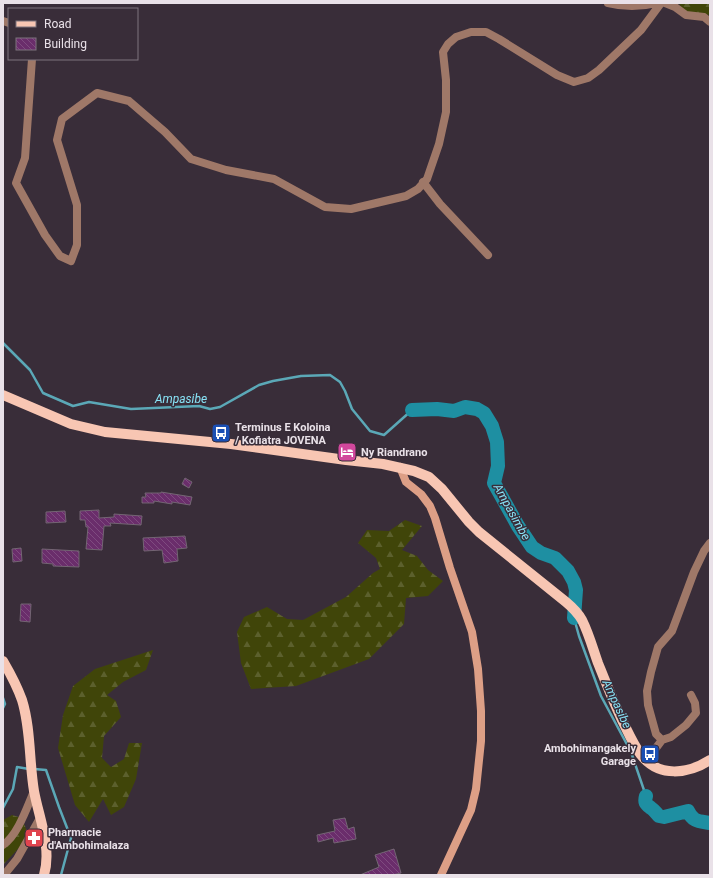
<svg xmlns="http://www.w3.org/2000/svg" width="713" height="878" font-family="Roboto,sans-serif">
	<style>
		.forest { fill: url(#forest-firs) }
		.lines { fill: none; stroke-linecap: round; stroke-linejoin: round }
		.stream { stroke: #5ba8b7; stroke-width: 2.5 }
		.river { stroke: #1e8fa2; stroke-width: 14 }
		.building { fill: url(#building-back-hatch); stroke: #736573 }
		.street { stroke: #9f7868; stroke-width: 8 }
		.secondary { stroke: #dd9f86; stroke-width: 8 }
		.primary { stroke: #f8c6b3; stroke-width: 10 }
		.labels { text-anchor: middle; stroke-width: 3; stroke-linejoin: round; paint-order: stroke }
		.poi-label { font-size: 11px; font-weight: bold; fill: #e9e1e8; stroke: #392d39; text-anchor: start }
		.water-label { font-size: 12px; font-style: italic; fill: #88e3f6; stroke: #392d39 }
	</style>
	<defs>
		<pattern id="forest-firs" width="22" height="20" patternUnits="userSpaceOnUse"><rect width="22" height="20" fill="#404509"/><path d="M5 1l3.5 6h-7zM16 11l3.5 6h-7z" fill="#5c602d"/></pattern>
		<pattern id="building-back-hatch" width="6" height="6" patternUnits="userSpaceOnUse"><rect width="6" height="6" fill="#6a2d6b"/><path d="M-1 5l2 2M0 0l6 6M5-1l2 2" fill="none" stroke="#7f4b80"/></pattern>
	</defs>
	<rect width="100%" height="100%" fill="#392d39"/>
	<path class="forest" d="M679 3H710V15L683 12Z
		M405 520 422 526 402 550 417 556 428 570 443 581 428 596 406 598 404 624 369 659 296 686 251 689 241 663 237 632 244 617 267 607 287 619 303 620 346 597 373 573 380 569 376 558 358 543 367 530 389 531Z
		M153 650 146 670 123 682 107 695 116 701 121 717 104 736 102 758 111 767 124 759 129 743H142L136 779 124 807 111 815 103 799 89 822 75 805 58 748 63 715 73 686 95 669Z
		M12 815 22 818 29 837 3 865V820Z"/>
	<g class="lines">
		<path class="stream" d="M3 343 30 370 43 393 73 406 89 402 131 409 199 406 210 409 220 407 259 385 273 381 301 376 330 375 340 382 345 391 352 409 370 431 384 435 412 410
			M574 618 579 636 601 696 631 752 646 796
			M3 698 5 704 3 708
			M34 769 46 770 59 807 71 838 61 875
			M3 808 13 789 17 767 29 769"/>
		<path class="river" d="M412 410 437 409 454 411 465 407 477 409 484 413 492 426 497 442 498 466 494 483 518 526 532 547 541 553 555 558 568 571 574 582 576 590 574 618
			M646 796C644 803 646 804 651 808 654 810 656 813 659 816L664 817 688 811C693 822 699 821 710 823"/>
	</g>
	<path class="building" d="M185 478 192 482 189 488 182 484Z
		M161 492 192 497 190 505 172 502V504L154 501V503H142V497H146L145 493H161Z
		M99 510V518L114 517V514L142 516 141 525 110 523 111 526H104L102 550 86 549 88 527H86L85 520H80V511Z
		M65 511 66 522 46 523V512Z
		M185 536 187 548 177 549 178 561 164 563 162 550 144 551 143 538Z
		M21 548 22 561 13 562 12 549Z
		M42 549 79 551V567L53 566V564L42 563Z
		M21 604H31L30 622 20 621Z
		M345 818 348 829 354 827 356 839 334 843 333 838 318 842 317 835 335 831 333 820Z
		M394 849 401 873 392 875H360L379 867 375 855Z"/>
	<g class="lines">
		<path class="street" d="M608 3C624 7 640 7 656 3
			M665 3 675 7 686 15 704 17 710 22
			M3 21 9 23
			M32 59 25 158 16 183 45 235 60 256 71 261 77 245V205L57 140 62 119 97 93 129 101 165 132 191 159 226 170 274 179 325 207 351 209 406 196 418 189 427 179 439 144 446 112V80L443 52 448 44 456 37 471 32H486L499 39 557 75 574 82 588 78 599 70 641 30 661 3
			M423 182 440 204 488 255
			M662 740 656 734 648 705 647 691 651 672 658 647 672 631 694 572 704 551 710 543
			M647 760 662 740 671 737 686 725 696 713 695 703 691 695
			M3 845C18 835 27 807 34 791
			M4 875 17 859 40 818"/>
		<path class="secondary" d="M400 467 406 482 421 494 430 506 435 518 450 568 472 632 478 669 481 711V741L476 789 471 810 441 875"/>
		<path class="primary" d="M3 395 71 424 105 432 231 444 346 460 383 464 414 471 429 477 442 489 469 522 479 532 566 602C572 607 578 613 582 620 589 634 593 649 598 663 606 683 613 701 622 720 628 732 633 744 641 755 659 778 688 774 710 760
			M3 661C10 673 17 686 22 700 31 729 29 761 34 791 39 818 52 848 44 875"/>
	</g>
	<defs>
		<symbol id="bus-square" viewBox="-11 -11 22 22"><rect x="-9" y="-9" width="18" height="18" rx="4" fill="#1a4fb4" stroke="#392d39"/><path d="M-5-6H5V4H4V6H2V4H-2V6H-4V4H-5ZM-3.5-4V0h7V-4ZM-3.5 1.2v1.5H-2V1.2ZM2 1.2v1.5H3.5V1.2Z" fill="#fff"/></symbol>
		<symbol id="hotel-square" viewBox="-11 -11 22 22"><rect x="-9" y="-9" width="18" height="18" rx="4" fill="#d1479c" stroke="#392d39"/><path d="M-6-4.5h1.5V1H6V5H4.5V3h-9V5H-6ZM-4 0a1.8 1.8 0 1 1 3.6 0ZM.5 0V-2.5h3Q6-2.5 6 0Z" fill="#fff"/></symbol>
		<symbol id="pharmacy-square" viewBox="-11 -11 22 22"><rect x="-9" y="-9" width="18" height="18" rx="4" fill="#e0444e" stroke="#392d39"/><path d="M-2-6h4v4h4v4h-4v4h-4v-4h-4v-4h4Z" fill="#fff"/></symbol>
	</defs>
	<g fill-rule="evenodd">
		<use href="#bus-square" x="210" y="422" width="22" height="22"/>
		<use href="#hotel-square" x="336" y="441" width="22" height="22"/>
		<use href="#bus-square" x="639" y="743" width="22" height="22"/>
		<use href="#pharmacy-square" x="23" y="827" width="22" height="22"/>
	</g>
	<g class="labels">
		<g class="poi-label">
			<text x="235" y="431">Terminus E Koloina<tspan x="235" dy="13">/ Kofiatra JOVENA</tspan></text>
			<text x="361" y="456">Ny Riandrano</text>
			<text x="636" y="752" text-anchor="end">Ambohimangakely<tspan x="636" dy="13">Garage</tspan></text>
			<text x="48" y="836">Pharmacie<tspan x="48" dy="13">d'Ambohimalaza</tspan></text>
		</g>
		<g class="water-label">
			<text x="181" y="403">Ampasibe</text>
			<text transform="translate(512 512) rotate(61)" y="4">Ampasimbe</text>
			<text transform="translate(617 704) rotate(65)" y="4">Ampasibe</text>
		</g>
	</g>
	<rect width="713" height="878" fill="none" stroke="#e9e1e8" stroke-width="8"/>
	<rect x="8" y="8" width="130" height="52" fill="#392d39" stroke="#7f757f"/>
	<rect x="16" y="21" width="20" height="6" fill="#f8c6b3" stroke="#7f757f"/>
	<text x="44" y="28" font-size="12" fill="#e9e1e8">Road</text>
	<rect x="16" y="38" width="20" height="12" fill="url(#building-back-hatch)" stroke="#7f757f"/>
	<text x="44" y="48" font-size="12" fill="#e9e1e8">Building</text>
</svg>
